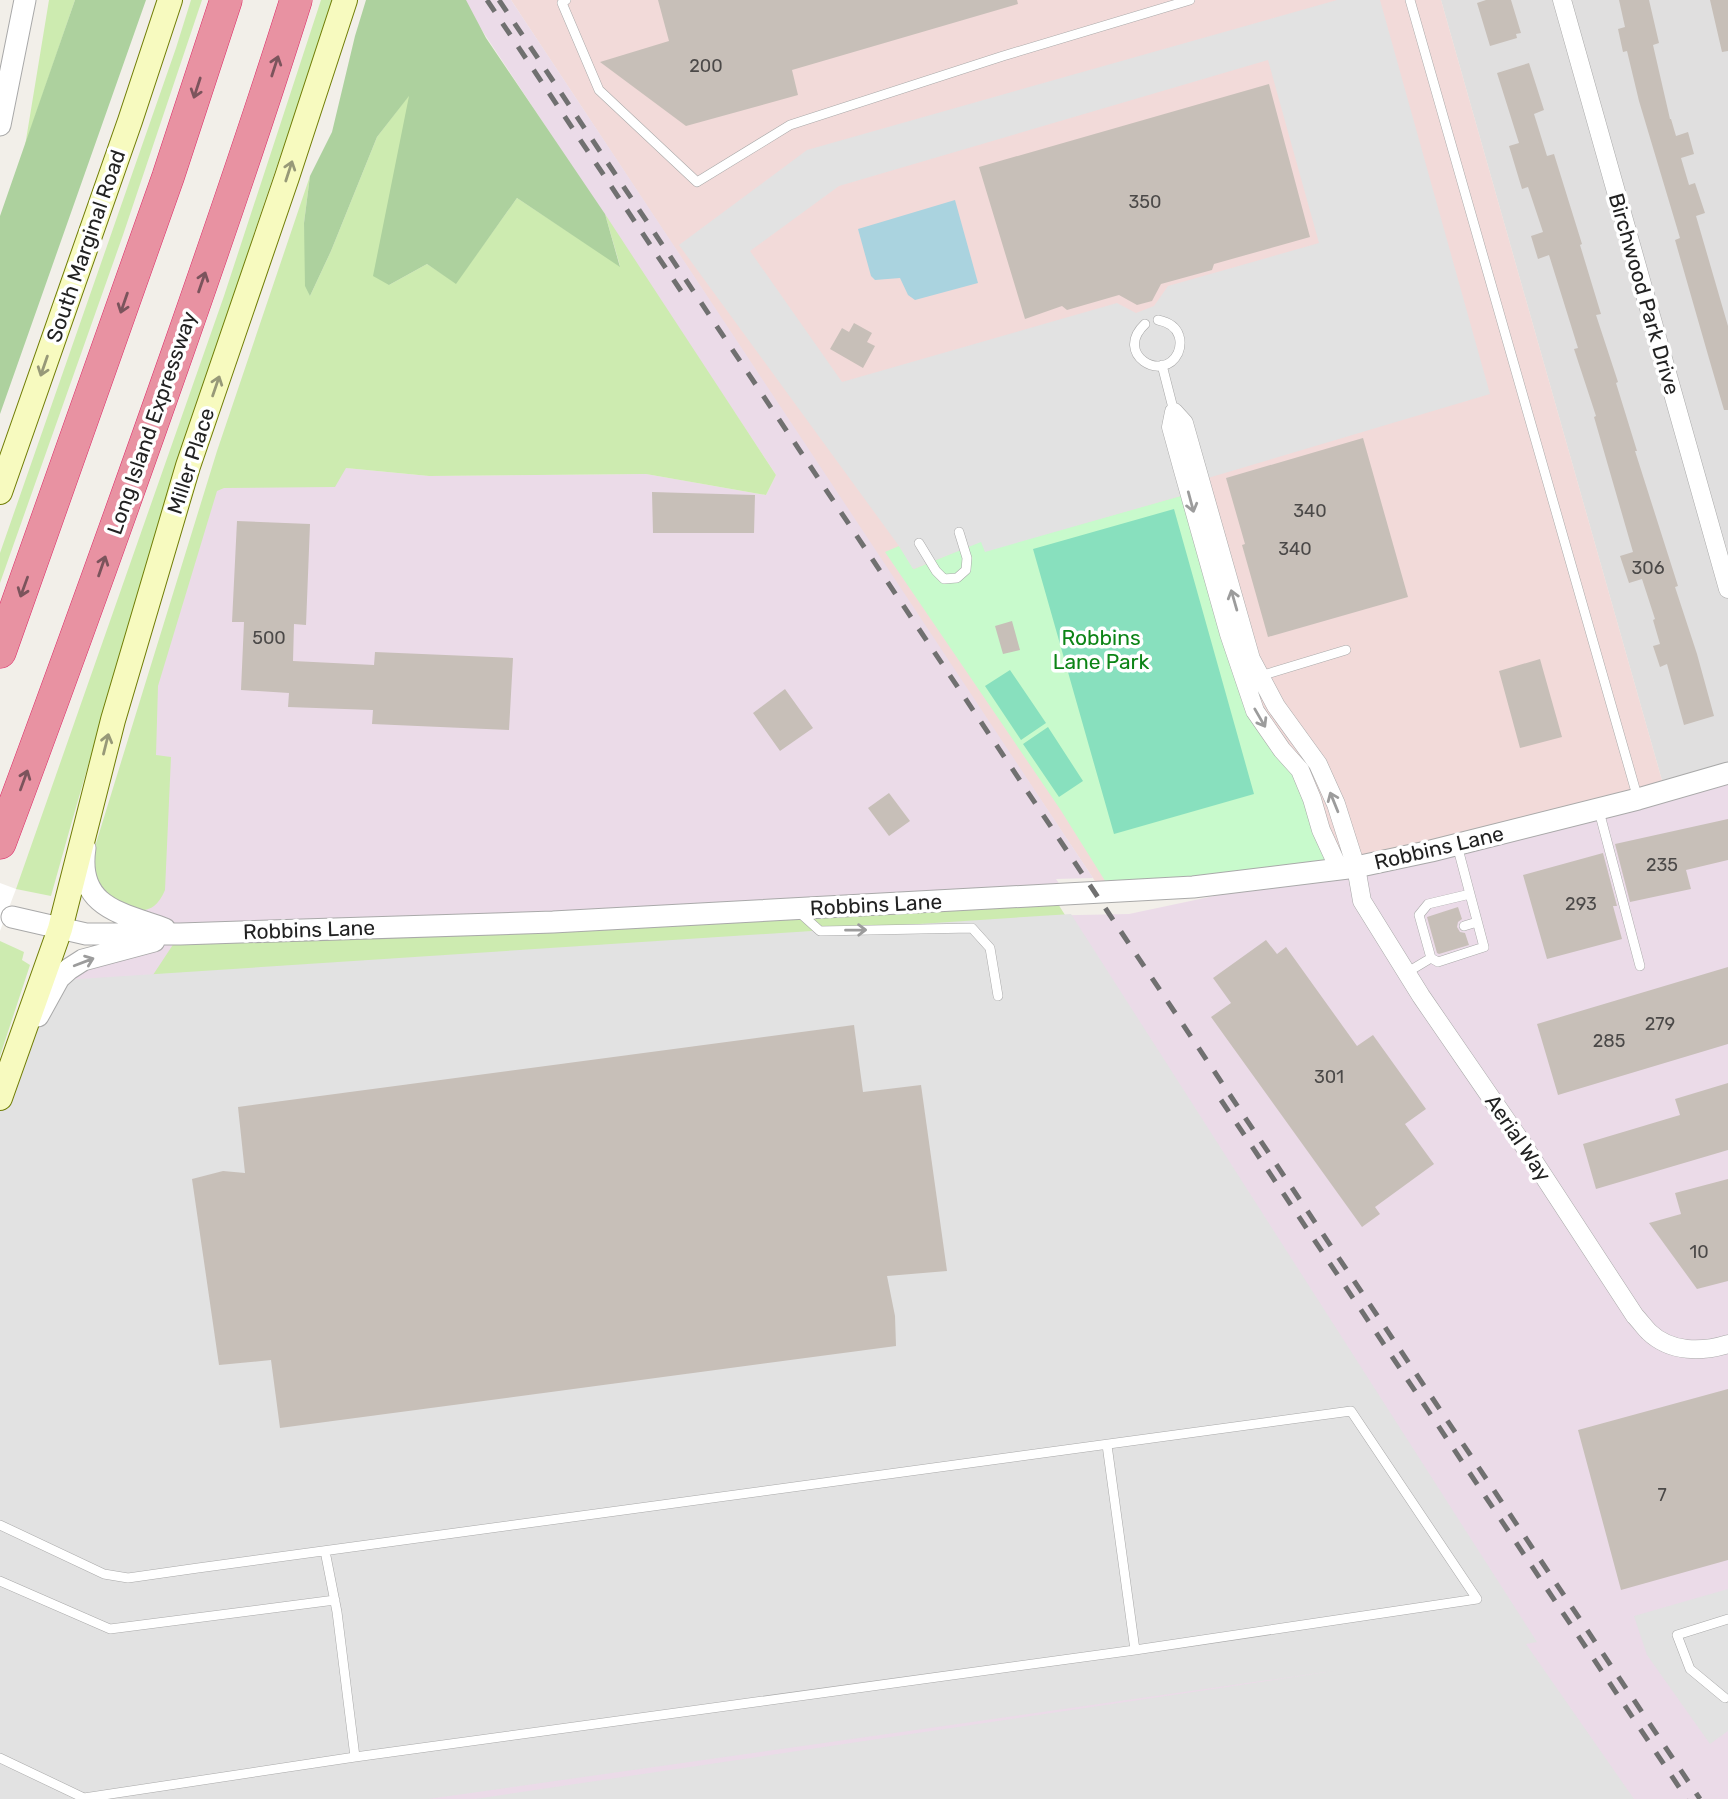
<svg xmlns="http://www.w3.org/2000/svg" width="1728" height="1799" font-family="Rubik,sans-serif">
	<style>
		.residential { fill: #e0dfdf }
		.commercial { fill: #f2dad9 }
		.industrial { fill: #ebdbe8 }
		.grass { fill: #cdebb0 }
		.forest { fill: #add19e }
		.park { fill: #c8facc }
		.pitch { fill: #88e0be }
		.parking { fill: #e2e2e2; fill-rule: evenodd }
		.water { fill: #aad3df }
		.pier { fill: #fff }
		.building { fill: #c7bfb8 }
		.lines { fill: none; stroke-linecap: round; stroke-linejoin: round }
		.service-casing { stroke: #a9a9a9; stroke-width: 10 }
		.minor-casing { stroke: #a9a9a9; stroke-width: 19 }
		.tertiary-casing { stroke: #a9a9a9; stroke-width: 23 }
		.secondary-casing { stroke: #707d05; stroke-width: 26 }
		.motorway-casing { stroke: #dc2a67; stroke-width: 33 }
		.service { stroke: #fff; stroke-width: 9 }
		.minor { stroke: #fff; stroke-width: 18 }
		.tertiary { stroke: #fff; stroke-width: 21 }
		.secondary { stroke: #f7fabf; stroke-width: 24 }
		.motorway { stroke: #e892a2; stroke-width: 32 }
		.rail { stroke: #707070; stroke-width: 5; stroke-dasharray: 14 14; stroke-linecap: butt }
		.oneway { stroke: #7b545c }
		.oneway2 { stroke: #979978 }
		.oneway3 { stroke: #9c9c9c }
		.labels { text-anchor: middle; stroke-width: 7; stroke-linejoin: round; paint-order: stroke }
		.number-label { font-size: 18px; fill: #4b4948 }
		.street-label { font-size: 21px; fill: #222; stroke: #fff }
		.park-label { font-size: 21px; fill: #0c8416; stroke: #fff }
	</style>
	<rect width="100%" height="100%" fill="#f2efe9"/>
	<path class="residential" d="M1441 0H1728V773L1665 791Z"/>
	<path class="commercial" d="M511 0H1441L1665 791 1453 845 1103 893 952 667Z"/>
	<path class="industrial" d="M462 0H511L1093 878 1056 879 1067 895 251 932 1129 914 1407 855 1728 773V1799H0V1086L87 957 202 932 125 908 93 872 209 480 346 468 429 476 646 474 766 495 776 475Z"/>
	<path class="grass" d="M49 0H75L25 146Z
		M191 0H202L123 235 0 583V553L176 48Z
		M321 0H333C308 81 278 160 252 240 180 457 112 676 51 896L16 889 224 296Z
		M410 94 389 285 427 264 456 283 517 198 620 266 605 214 776 475 766 495 646 474 429 476 346 468 335 487 224 488 217 491 158 686 156 755 171 757 165 890C149 928 122 903 96 890L93 853 217 451 310 176 304 223 310 296 331 251 377 137Z
		M1053 896 1110 986 149 981 180 934Z
		M0 941 24 952 22 960 30 965 0 1056Z"/>
	<path class="forest" d="M75 0H146L0 414V216Z
		M366 0H466L486 38 605 214 620 267 517 198 456 284 427 264 389 285 373 276 409 96 377 137 331 251 310 296 305 286 304 223 310 176 332 132 355 36Z"/>
	<path class="park" d="M1184 495 1248 712 1296 777 1328 870 1112 892 1060 809 885 552 899 546 914 569 982 541 985 551Z"/>
	<path class="pitch" d="M1174 509 1254 794 1114 834 1033 549Z
		M1010 670 1046 723 1021 740 985 686Z
		M1048 727 1083 781 1059 797 1023 744Z"/>
	<path class="parking" d="M1337 0H1380L1490 394 1181 486 1184 495 985 552 981 542 913 569 899 546 679 245 807 150ZM1268 60 1319 243 1168 286 1154 306 1136 313 1117 303 842 382 750 251 839 186Z
		M1071 914 1537 1642 1526 1644 1634 1799H475L1340 1670 428 1799H0V1091L48 981Z
		M1728 1589V1731L1710 1744 1647 1655 1634 1616Z"/>
	<path class="water" d="M955 200 978 283 915 300 908 295 900 278 875 280 871 276 858 229Z"/>
	<path class="pier" d="M0 883 16 889 0 931Z"/>
	<path class="building" d="M658 0H1017L1018 4 792 70 798 95 686 126 600 62 669 41Z
		M1486 0H1511L1521 33 1516 34 1517 38 1490 46 1477 3Z
		M1619 0H1649L1659 43 1653 45 1670 119H1671L1676 136 1688 132 1694 154 1681 158 1689 185 1695 183 1705 213 1696 216 1728 326V410H1724L1708 355 1675 240 1680 238 1639 101 1627 51 1623 52 1618 29 1625 27Z
		M1710 0H1728V51L1722 52Z
		M1529 63 1544 110 1534 114 1547 156 1554 154 1582 244 1580 245 1601 314 1596 315 1618 382 1616 383 1637 451H1635L1678 586 1675 587 1697 654 1714 716 1684 725 1667 664 1660 667 1653 646 1660 644 1653 620 1655 619 1642 579 1629 583 1620 556 1633 552 1594 417 1596 416 1574 349 1578 348 1549 255 1538 259 1531 236 1543 232 1528 187 1522 189 1509 146 1519 143 1497 73Z
		M1269 84 1310 237 1214 264 1212 270 1161 284 1152 301 1137 305 1119 295 1067 310 1062 306 1025 319 979 167Z
		M854 323 872 333 867 342 875 346 863 368 830 349 842 328 849 332Z
		M1363 438 1408 597 1268 637 1242 545 1245 544 1226 478Z
		M652 492 755 495 754 533H653Z
		M237 521 310 524 306 625 294 624 293 661 374 665 375 652 513 658 509 730 372 724 373 710 288 707 289 693 241 690 244 622H232Z
		M1012 621 1020 650 1003 654 995 626Z
		M1540 659 1562 737 1520 748 1499 671Z
		M785 689 813 728 780 751 753 713Z
		M889 793 910 821 889 836 868 808Z
		M1728 819V860L1686 870 1691 889 1630 902 1615 844Z
		M1603 853 1617 906H1613L1622 939 1547 959 1523 875Z
		M1458 907 1462 919 1458 922 1457 927 1460 932 1465 933 1469 945 1439 954 1437 953 1427 917Z
		M1266 940 1277 954 1286 947 1357 1046 1373 1035 1426 1109 1405 1124 1434 1164 1375 1207 1380 1214 1362 1227 1211 1017 1231 1003 1213 978Z
		M1728 967V1044L1558 1095 1537 1024Z
		M854 1025 863 1092 921 1085 947 1271 887 1276 895 1316 896 1346 280 1428 271 1360 219 1365 192 1179 223 1171 245 1173 238 1107Z
		M1728 1083V1150L1596 1189 1583 1144 1680 1115 1675 1099Z
		M1728 1179V1281L1697 1289 1649 1223 1681 1214 1675 1193Z
		M1728 1389V1560L1621 1590 1578 1430Z"/>
	<g class="lines">
		<defs>
			<path id="service" d="M566 0 562 3 599 90 697 182 790 125 1003 56 1190 0
				M1410 0 1638 799
				M1145 324C1113 354 1163 384 1178 353 1180 348 1181 342 1179 336 1176 326 1168 322 1158 320
				M1162 365 1174 412
				M919 543 936 571 944 579 957 578 966 570 967 558 959 532
				M1260 676 1346 650
				M1599 811 1640 966
				M1457 845 1484 947 1438 962 1431 958 1419 915 1428 904 1470 894
				M800 913 820 931 972 928 990 948 998 996
				M1464 926 1477 922
				M1406 973 1431 958
				M1107 1445 1135 1650
				M0 1525 104 1574 128 1578 198 1568 1351 1411 1477 1599 1135 1650 355 1757 337 1612 325 1551
				M0 1581 110 1629 335 1600
				M1725 1698 1690 1669 1677 1635 1728 1619
				M0 1758 84 1798 355 1757"/>
			<path id="minor" d="M1562 0 1728 589
				M1174 412 1184 423 1251 659 1276 706 1318 764 1336 804 1356 867 1362 901 1421 996 1520 1140 1635 1316C1640 1321 1644 1327 1649 1332 1671 1353 1702 1352 1728 1344
				M1174 412 1171 427 1182 467 1229 634 1255 711 1282 750 1300 770 1312 799 1321 830 1339 869"/>
			<path id="tertiary" d="M0 125 25 0
				M85 848C76 907 121 913 165 929
				M12 917 86 934H180L553 922 1193 887 1356 867 1431 851 1638 799 1728 773
				M38 1016 59 978 69 969 83 960 154 941"/>
			<path id="secondary" d="M0 492 130 121 170 0
				M0 1098 60 929 113 720 188 466 287 177 345 0"/>
			<path id="motorway" d="M0 652 168 177 226 0
				M0 843C61 680 120 516 178 351 219 234 259 118 296 0"/>
		</defs>
		<use href="#service" class="service-casing"/>
		<use href="#minor" class="minor-casing"/>
		<use href="#tertiary" class="tertiary-casing"/>
		<use href="#secondary" class="secondary-casing"/>
		<use href="#motorway" class="motorway-casing"/>
		<use href="#service" class="service"/>
		<use href="#minor" class="minor"/>
		<use href="#tertiary" class="tertiary"/>
		<use href="#secondary" class="secondary"/>
		<use href="#motorway" class="motorway"/>
		<path class="rail" d="M487 0 681 291
			M499 0 1700 1799
			M1221 1100 1687 1799"/>
	</g>
	<defs><path id="oneway-shaft" d="M-6 0H5M1.5-3L5.5 0L1.5 3" fill="none" stroke-width="1.6" stroke-linecap="round" stroke-linejoin="round" transform="scale(1.75)"/></defs>
	<g class="oneway">
		<use href="#oneway-shaft" transform="translate(275 66) rotate(-72)"/>
		<use href="#oneway-shaft" transform="translate(197 88) rotate(108)"/>
		<use href="#oneway-shaft" transform="translate(202 282) rotate(-71)"/>
		<use href="#oneway-shaft" transform="translate(124 303) rotate(109)"/>
		<use href="#oneway-shaft" transform="translate(102 566) rotate(-71)"/>
		<use href="#oneway-shaft" transform="translate(24 587) rotate(110)"/>
		<use href="#oneway-shaft" transform="translate(24 780) rotate(-70)"/>
	</g>
	<g class="oneway2">
		<use href="#oneway-shaft" transform="translate(289 171) rotate(-72)"/>
		<use href="#oneway-shaft" transform="translate(44 366) rotate(109)"/>
		<use href="#oneway-shaft" transform="translate(216 386) rotate(-71)"/>
		<use href="#oneway-shaft" transform="translate(106 744) rotate(-76)"/>
	</g>
	<g class="oneway3">
		<use href="#oneway-shaft" transform="translate(1191 502) rotate(75)"/>
		<use href="#oneway-shaft" transform="translate(1234 600) rotate(-106)"/>
		<use href="#oneway-shaft" transform="translate(1260 718) rotate(60)"/>
		<use href="#oneway-shaft" transform="translate(1334 802) rotate(-112)"/>
		<use href="#oneway-shaft" transform="translate(856 930) rotate(-1)"/>
		<use href="#oneway-shaft" transform="translate(84 962) rotate(-21)"/>
	</g>
	<g class="labels">
		<g class="number-label">
			<text x="706" y="72">200</text>
			<text x="1145" y="208">350</text>
			<text x="1310" y="517">340</text>
			<text x="1295" y="555">340</text>
			<text x="1648" y="574">306</text>
			<text x="269" y="644">500</text>
			<text x="1662" y="871">235</text>
			<text x="1581" y="910">293</text>
			<text x="1660" y="1030">279</text>
			<text x="1609" y="1047">285</text>
			<text x="1329" y="1083">301</text>
			<text x="1699" y="1258">10</text>
			<text x="1662" y="1501">7</text>
		</g>
		<g class="street-label">
			<text transform="translate(86 246) rotate(-71)" y="7">South Marginal Road</text>
			<text transform="translate(1644 294) rotate(74)" y="7">Birchwood Park Drive</text>
			<text transform="translate(152 423) rotate(-71)" y="7">Long Island Expressway</text>
			<text transform="translate(191 461) rotate(-72)" y="7">Miller Place</text>
			<text transform="translate(1439 848) rotate(-13)" y="7">Robbins Lane</text>
			<text transform="translate(876 905) rotate(-3)" y="7">Robbins Lane</text>
			<text transform="translate(309 930) rotate(-2)" y="7">Robbins Lane</text>
			<text transform="translate(1518 1138) rotate(56)" y="7">Aerial Way</text>
		</g>
		<g class="park-label">
			<text x="1101" y="645">Robbins<tspan x="1101" dy="24">Lane Park</tspan></text>
		</g>
	</g>
</svg>
